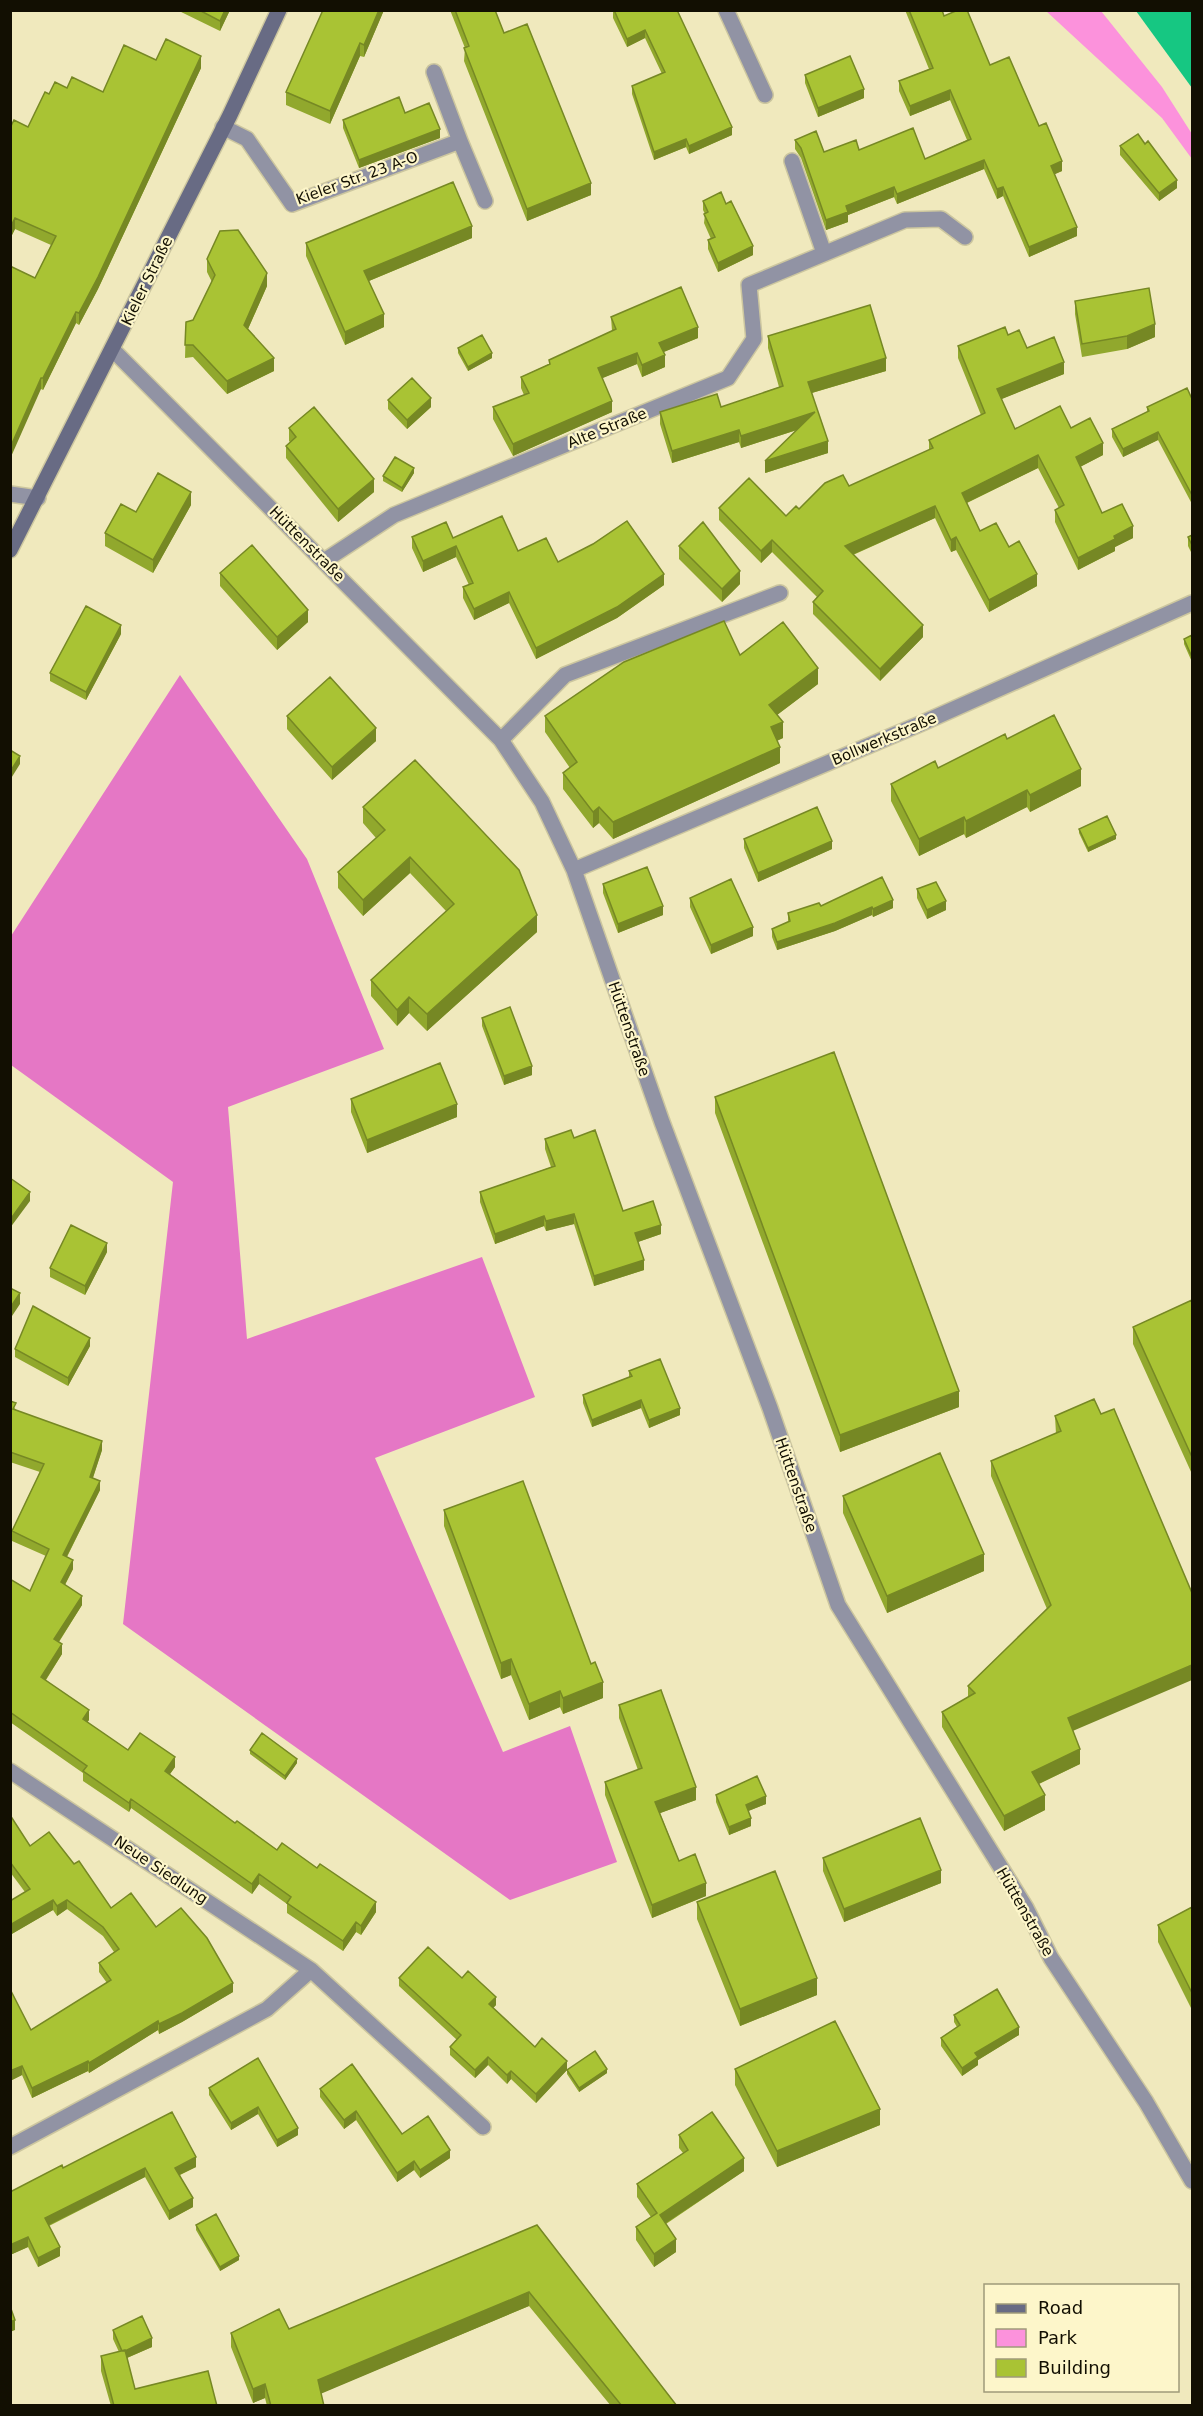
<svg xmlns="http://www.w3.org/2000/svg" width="1203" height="2416" font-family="'DejaVu Sans',sans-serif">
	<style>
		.green { fill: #fc92dc }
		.forest { fill: #e577c5 }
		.water { fill: #16c782 }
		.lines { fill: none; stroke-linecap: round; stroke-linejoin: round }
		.minor-casing { stroke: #ccc69f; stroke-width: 18 }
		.secondary-casing { stroke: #ccc69f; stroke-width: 18 }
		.minor { stroke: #9193a4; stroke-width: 15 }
		.secondary { stroke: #686b84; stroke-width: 15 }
		.wall { fill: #91a82d }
		.shaded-wall { fill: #768824 }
		.building { fill: #a9c334; stroke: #768824; stroke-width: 1.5 }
		.labels { text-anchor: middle; stroke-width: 4.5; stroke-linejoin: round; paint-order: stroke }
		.street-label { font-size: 15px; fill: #120f02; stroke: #fdf6ca }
	</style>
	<rect width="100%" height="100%" fill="#f0e9bd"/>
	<path class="green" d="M1046 11H1101L1162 87 1192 134V159L1162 118Z"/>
	<path class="forest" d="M180 675 307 859 384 1049 228 1107 247 1339 482 1257 535 1397 375 1458 503 1752 570 1726 617 1862 510 1900 123 1624 173 1182 11 1065V936Z"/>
	<path class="water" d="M1136 11H1192V88Z"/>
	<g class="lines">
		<defs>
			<path id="minor" d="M726 10 765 95
				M434 72 460 141
				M223 127 247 139 292 204 460 141 485 201
				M792 161 824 253
				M113 350 501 740 542 802 574 870 662 1122 770 1408 838 1605 1026 1908 1051 1958 1146 2102 1192 2181
				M10 494 38 498
				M324 561 394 515 728 378 754 339 749 285 905 220 941 219 965 237
				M501 740 565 675 780 593
				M574 870 920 724 1192 603
				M10 1771 311 1970 483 2127
				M10 2147 267 2009 311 1970"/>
			<path id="secondary" d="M10 550 230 115 279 10"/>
		</defs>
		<use href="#minor" class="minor-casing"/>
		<use href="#secondary" class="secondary-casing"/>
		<use href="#minor" class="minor"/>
		<use href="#secondary" class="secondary"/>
	</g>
	<path class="wall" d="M177 10H230L220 31Z
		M384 10 364 57 360 56 330 124 286 105V92Z
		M450 10H495L504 33 591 195 527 221 464 61 465 48Z
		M613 10H678L677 11 732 135 689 154 686 147 654 160 632 94V86L662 74 645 38 627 47 613 18Z
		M905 10H942L944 16 990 65 1039 126 1062 171 1054 174 1077 236 1029 257 1003 196 997 199 984 169 897 204 894 197 848 215V222L826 230 801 158 795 149V140L824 152 859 150 925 159 967 140 950 100 910 116 899 91V81L929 69Z
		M156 60 201 68 98 289 79 325 76 323 43 390 41 389 35 278 51 245 15 229 10 239 28 127 49 94 67 88 103 92Z
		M805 75 864 98 818 117 805 83Z
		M343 120 440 138 359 168 343 128Z
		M1145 144 1177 188 1159 201 1120 155V146Z
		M703 201 753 255 718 272 708 249V240L711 239 704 223 705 214 703 210Z
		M472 238 369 281 384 327 345 345 306 256V243Z
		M207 259 267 286 248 329 274 371 227 394 193 357 185 358 186 322 193 320 212 282 207 272Z
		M1075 301 1155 337 1127 349 1082 357 1075 314Z
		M611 317 698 338 663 352 665 367 642 377 637 364 602 378 612 412 513 456 493 419V407L524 395 521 388V377L549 364V360L612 331Z
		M1008 335 1064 374 1001 399 1015 429 1071 428 1103 455 1080 467 1102 513 1133 538 1115 547V551L1078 570 1055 522V510L1059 508 1038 468 967 503 980 531 1009 547 1037 586 989 612 956 550 951 552 935 518 853 555 923 637 880 681 813 614V602L817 597 772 552 761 563 719 520V508L786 516 799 509 929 450V440L981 415 958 358V346Z
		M768 336 886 371 812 393 828 453 765 473 797 430 741 448 739 442 672 463 660 424V412L721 407 779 387 768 348Z
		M458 348 492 358 468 371 458 353Z
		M1192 399V504L1158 440 1123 457 1112 437V429L1147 412V407Z
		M388 400 431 407 407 429 388 409Z
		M289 428 374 492 338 522 286 458V446L290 442 289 441Z
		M414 473 402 492 383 481V476Z
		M191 505 153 573 105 546V533L136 512Z
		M1192 535V554L1188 546V537Z
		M412 537 453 538 518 551 558 562 664 585 617 618 536 659 509 603 474 620 463 598V587L469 585 456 557 423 572 412 548Z
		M679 546 740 584 722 602 679 559Z
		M220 573 308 622 277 650 220 586Z
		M121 634 86 700 50 681V673Z
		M1192 635V662L1184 644V639Z
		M740 655 818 684 777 715 783 738 777 741 780 763 613 839 599 823 593 828 563 789V773L570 768 545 732V716Z
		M287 716 376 741 332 780 287 729Z
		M1007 739 1081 786 1030 812 1027 807 966 838 964 834 919 856 891 801V784L938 768Z
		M363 807 537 932 427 1031 409 1013 397 1026 371 996V980L446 911 410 873 363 916 338 888V872L376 838 363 823Z
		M1079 829 1116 839 1088 852 1079 833Z
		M744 839 832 849 758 882 744 848Z
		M603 884 663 915 618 933 603 893Z
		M917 889 946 910 927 919 917 898Z
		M690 898 753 936 711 954 690 907Z
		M821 906 893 908 873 917 872 915 835 931 777 950 772 937V929L788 922V913Z
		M482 1018 532 1075 504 1085 482 1026Z
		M715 1097 959 1407 840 1452 715 1113Z
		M351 1099 457 1117 367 1153 351 1112Z
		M574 1138 623 1211 661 1234 638 1242 644 1270 594 1286 574 1224 546 1231 544 1226 495 1244 480 1202V1192L551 1167 545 1149V1139Z
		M107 1252 85 1295 50 1277V1268Z
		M1192 1300V1474L1133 1344V1327Z
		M90 1346 68 1386 15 1357V1349Z
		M629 1371 680 1415 649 1428 641 1408 592 1427 583 1403V1395L629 1377Z
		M1094 1399 1073 1731 1080 1764 1039 1784 1045 1810 1004 1831 942 1727V1712L968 1697V1686L1047 1609 991 1476V1461L1056 1434 1055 1416Z
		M10 1401 16 1410 102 1450 93 1478 100 1490 67 1557 73 1569 65 1585 82 1605 59 1642 62 1654 46 1680 89 1720 87 1722 128 1750 175 1767 170 1774 235 1823 376 1912 361 1935 356 1932 343 1951 287 1913V1904L259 1884 252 1894 131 1808 129 1812 83 1781V1773L10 1722V1579L30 1591 46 1556 12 1541V1531L40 1472 10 1462Z
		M843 1496 984 1571 887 1613 843 1513Z
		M444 1510 603 1698 563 1714 560 1707 529 1720 511 1675 501 1679 444 1526Z
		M619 1705 696 1800 660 1813 679 1861 706 1896 652 1918 605 1795V1782L638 1770 619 1718Z
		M250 1750 297 1763 285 1780 250 1754Z
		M716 1795 766 1804 748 1811 751 1826 729 1835 716 1802Z
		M10 1815 30 1846 74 1864 111 1908 156 1927 233 1992 182 2022 159 2034 158 2030 89 2073 88 2071 32 2098 22 2075 10 2081 31 2030 107 1983 99 1972V1963L114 1952 103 1936 67 1909 57 1916 53 1910 10 1935V1901L25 1892 10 1872Z
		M823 1858 941 1883 844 1922 823 1871Z
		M697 1902 817 1995 740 2026 697 1919Z
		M1192 1907V2010L1158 1942V1925Z
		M399 1978H462L496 2005 493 2008 535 2047 567 2069 607 2073 579 2092 567 2074V2070L536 2103 511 2079 507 2084 488 2065 475 2078 450 2055V2047L457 2040 399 1986Z
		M954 2015 1019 2035 978 2060V2065L962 2076 941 2046V2038L957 2027 954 2022Z
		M258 2058 298 2135 277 2147 258 2114 231 2130 209 2095V2088Z
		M735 2069 880 2125 777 2167 735 2085Z
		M320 2089 402 2134 450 2158 420 2178 414 2170 397 2182 356 2120 344 2129 320 2097Z
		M679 2135 744 2171 666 2224 676 2252 654 2267 636 2240V2227L651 2217 637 2197V2184L683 2153 679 2148Z
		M196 2167 180 2175 193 2207 169 2220 145 2177 49 2226 60 2256 38 2267 28 2247 10 2255 63 2168Z
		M196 2225 239 2260 220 2271 196 2230Z
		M537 2225 677 2406H611L529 2306 321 2393 324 2406H267L265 2398 253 2403 231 2347V2333L289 2329Z
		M113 2330 152 2347 127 2358 135 2389 217 2406H111L101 2371V2356L119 2352 113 2339Z"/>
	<path class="shaded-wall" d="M225 10H230L220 31V21Z
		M379 10H384L364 57V45Z
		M645 30V38L627 47V39Z
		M360 43V56L330 124V111Z
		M201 56V68L98 289 79 325V313Z
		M864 89V98L818 117V108Z
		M950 90V100L910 116V106Z
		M732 127V135L689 154V146Z
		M440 129V138L359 168V160Z
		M686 139V147L654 160V152Z
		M984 160V169L897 204V194Z
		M1062 161V171L1051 176V166Z
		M1177 180V188L1159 201V193Z
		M591 183V195L527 221V209Z
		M894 187V197L848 215V222L826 230V220L846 206Z
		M1003 187V196L997 199V189Z
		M15 218V229L10 239V228Z
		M472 226V238L364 283V271Z
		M1077 227V236L1029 257V247Z
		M753 246V255L718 272V263Z
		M267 273V286L244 338V325Z
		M76 312V323L43 390V378Z
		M384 314V327L345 345V332Z
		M1155 324V337L1127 349V336Z
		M698 327V338L659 354V343Z
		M492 353V358L468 371V367Z
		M637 353V364L598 380V368Z
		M665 355V367L642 377V365Z
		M274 358V371L227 394V381Z
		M886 358V371L808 394V382Z
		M1064 362V374L997 401V389Z
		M41 378V389L10 459V448Z
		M431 398V407L407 429V420Z
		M612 401V412L513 456V444Z
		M815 412V424L741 448V436Z
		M739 430V442L672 463V451Z
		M1158 432V440L1123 457V449Z
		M828 441V453L765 473V461Z
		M1103 443V455L1076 469V457Z
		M1038 455V468L962 505V493Z
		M414 468V473L402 492V488Z
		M374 479V492L338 522V509Z
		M191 492V505L153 573V560Z
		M935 506V518L845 558V546Z
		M1133 526V538L1115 547V551L1078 570V558L1114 536Z
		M956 537V550L951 552V540Z
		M772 540V552L761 563V551Z
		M456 546V557L423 572V561Z
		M740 571V584L722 602V589Z
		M664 574V585L617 618 536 659V648Z
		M1037 574V586L989 612V600Z
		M509 592V603L474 620V609Z
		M308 610V622L277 650V637Z
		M121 625V634L86 700V692Z
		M923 625V637L880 681V669Z
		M818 668V684L769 721V705Z
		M783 722V738L771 743V727Z
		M376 728V741L332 780V767Z
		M780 747V763L613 839V822Z
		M20 756V764L10 780V772Z
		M1081 769V786L1030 812V795Z
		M1027 790V807L966 838V821Z
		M599 807V823L593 828V812Z
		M964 817V834L919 856V839Z
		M1116 835V839L1088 852V848Z
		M832 841V849L758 882V873Z
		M410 857V873L363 916V900Z
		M893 900V908L873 917V909Z
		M946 901V910L927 919V910Z
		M663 906V915L618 933V924Z
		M872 907V915L835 931 777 950V942Z
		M537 915V932L427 1031V1014Z
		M753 927V936L711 954V945Z
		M409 997V1013L397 1026V1010Z
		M532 1066V1075L504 1085V1076Z
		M457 1104V1117L367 1153V1140Z
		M30 1192V1201L10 1228V1220Z
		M574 1214V1224L546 1231V1221Z
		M544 1216V1226L495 1244V1234Z
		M661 1225V1234L635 1243V1233Z
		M107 1243V1252L85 1295V1286Z
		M644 1260V1270L594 1286V1276Z
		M20 1293V1304L10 1319V1308Z
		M90 1338V1346L68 1386V1378Z
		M959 1391V1407L840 1452V1435Z
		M641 1400V1408L592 1427V1420Z
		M680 1408V1415L649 1428V1420Z
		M102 1441V1450L90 1486V1477Z
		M100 1481V1490L63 1564V1555Z
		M984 1554V1571L887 1613V1596Z
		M73 1560V1569L61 1592V1582Z
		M82 1596V1605L54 1649V1639Z
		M62 1644V1654L41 1687V1677Z
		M511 1659V1675L501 1679V1663Z
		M1192 1665V1680L1068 1733V1718Z
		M603 1682V1698L563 1714V1698Z
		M560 1691V1707L529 1720V1704Z
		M89 1710V1720L83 1728V1719Z
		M1080 1749V1764L1032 1787V1772Z
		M175 1757V1767L165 1781V1771Z
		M297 1759V1763L285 1780V1776Z
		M696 1787V1800L655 1815V1802Z
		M1045 1795V1810L1004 1831V1816Z
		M766 1796V1804L746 1812V1805Z
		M131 1799V1808L129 1812V1803Z
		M751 1818V1826L729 1835V1827Z
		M941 1870V1883L844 1922V1909Z
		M259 1874V1884L252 1894V1884Z
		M706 1883V1896L652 1918V1905Z
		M53 1900V1910L10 1935V1925Z
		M67 1900V1909L57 1916V1906Z
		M376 1902V1912L361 1935V1926Z
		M356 1922V1932L343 1951V1941Z
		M817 1978V1995L740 2026V2009Z
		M233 1983V1992L182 2022 159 2034V2024Z
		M496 1997V2005L489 2012V2004Z
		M158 2021V2030L89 2073V2063Z
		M1019 2027V2035L978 2060V2065L962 2076V2068L975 2053Z
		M488 2057V2065L475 2078V2070Z
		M88 2061V2071L32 2098V2088Z
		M567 2061V2070L536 2103V2094Z
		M22 2066V2075L10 2081V2071Z
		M607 2069V2073L579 2092V2088Z
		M511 2071V2079L507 2084V2075Z
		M258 2107V2114L231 2130V2123Z
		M880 2109V2125L777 2167V2151Z
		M356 2111V2120L344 2129V2120Z
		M298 2128V2135L277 2147V2140Z
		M450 2150V2158L420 2178V2170Z
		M196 2157V2167L175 2177V2168Z
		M744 2158V2171L660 2227V2215Z
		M414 2161V2170L397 2182V2173Z
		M145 2168V2177L45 2227V2218Z
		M193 2198V2207L169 2220V2211Z
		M28 2237V2247L10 2255V2245Z
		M676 2239V2252L654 2267V2254Z
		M60 2247V2256L38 2267V2258Z
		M239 2256V2260L220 2271V2267Z
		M529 2292V2306L318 2395V2380Z
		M15 2320V2330L10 2332V2322Z
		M152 2338V2347L122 2360V2352Z
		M265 2384V2398L253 2403V2389Z"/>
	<path class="building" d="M199 10H225L220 21Z
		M323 10H379L364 45 360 43 330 111 286 92Z
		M455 10H495L504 33 527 24 591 183 527 209 464 48 469 46Z
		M614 10H677L732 127 689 146 686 139 654 152 632 86 665 72 645 30 627 39Z
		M909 10H942L944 16 958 10H967L990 65 1009 57 1039 126 1046 123 1062 161 1051 166 1077 227 1029 247 1003 187 997 189 984 160 897 194 894 187 846 206 848 212 826 220 801 148 795 140 816 131 824 152 856 140 859 150 913 128 925 159 971 139 950 90 910 106 899 81 933 68Z
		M166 39 201 56 98 277 79 313 76 312 43 378H41L10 448V266L35 278 56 236 15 218 10 228V128L14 120 28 127 45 92 49 94 55 82 67 88 72 77 103 92 124 45 156 60Z
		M850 56 864 89 818 108 805 75Z
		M399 97 405 113 429 103 440 129 359 160 343 120Z
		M1138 134 1145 144 1148 141 1177 180 1159 193 1120 146Z
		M453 182 472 226 364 271 384 314 345 332 306 243Z
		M721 192 726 204 731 201 753 246 718 263 708 240 715 237 704 214 708 212 703 201Z
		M238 230 267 273 244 325 274 358 227 381 193 345H185L186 322 193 320 215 275 207 259 220 231Z
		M681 287 698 327 659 343 665 355 642 365 637 353 598 368 612 401 513 444 493 407 529 393 521 377 550 364 549 360 616 329 611 317Z
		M1149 288 1155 324 1127 336 1082 344 1075 301Z
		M870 305 886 358 808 382 828 441 765 461 815 412 741 436 739 430 672 451 660 412 717 394 721 407 783 386 768 336Z
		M1005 327 1008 335 1019 330 1027 348 1054 337 1064 362 997 389 1015 429 1060 406 1071 428 1090 418 1103 443 1076 457 1102 513 1122 504 1133 526 1114 536 1115 539 1078 558 1055 510 1064 505 1038 455 962 493 980 531 996 523 1009 547 1019 541 1037 574 989 600 956 537 951 540 935 506 845 546 923 625 880 669 813 602 823 591 772 540 761 551 719 508 749 478 786 516 796 506 799 509 825 483 843 475 849 486 933 448 929 440 985 413 958 346Z
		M482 335 492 353 468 367 458 348Z
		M412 378 431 398 407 420 388 400Z
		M1187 388 1192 399V495L1158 432 1123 449 1112 429 1149 411 1147 407Z
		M314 407 374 479 338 509 286 446 296 437 289 428Z
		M395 457 414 468 402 488 383 476Z
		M158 473 191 492 153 560 105 533 121 504 136 512Z
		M502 516 518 551 546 538 558 562 593 544 627 521 664 574 617 607 536 648 509 592 474 609 463 587 473 583 456 546 423 561 412 537 446 522 453 538Z
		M703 522 740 571 722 589 679 546Z
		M1192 535V545L1188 537Z
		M252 545 308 610 277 637 220 573Z
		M86 606 121 625 86 692 50 673Z
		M724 621 740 655 783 622 818 668 769 705 783 722 771 727 780 747 613 822 599 807 593 812 563 773 577 762 545 716 624 662Z
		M1192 635V657L1184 639Z
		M330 677 376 728 332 767 287 716Z
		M1054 715 1081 769 1030 795 1027 790 966 821 964 817 919 839 891 784 935 761 938 768 1005 734 1007 739Z
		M10 750 20 756 10 772Z
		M415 760 519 870 537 915 427 1014 409 997 397 1010 371 980 454 904 410 857 363 900 338 872 385 830 363 807Z
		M817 807 832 841 758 873 744 839Z
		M1107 816 1116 835 1088 848 1079 829Z
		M647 867 663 906 618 924 603 884Z
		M882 877 893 900 873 909 872 907 835 923 777 942 772 929 790 921 788 913 819 903 821 906Z
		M731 879 753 927 711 945 690 898Z
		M936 882 946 901 927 910 917 889Z
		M510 1007 532 1066 504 1076 482 1018Z
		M834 1052 959 1391 840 1435 715 1097Z
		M440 1063 457 1104 367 1140 351 1099Z
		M571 1130 574 1138 595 1130 623 1211 653 1201 661 1225 635 1233 644 1260 594 1276 574 1214 546 1221 544 1216 495 1234 480 1192 555 1166 545 1139Z
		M10 1178 30 1192 10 1220Z
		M71 1225 107 1243 85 1286 50 1268Z
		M10 1288 20 1293 10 1308Z
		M1192 1300V1457L1133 1327Z
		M33 1306 90 1338 68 1378 15 1349Z
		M660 1359 680 1408 649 1420 641 1400 592 1420 583 1395 632 1376 629 1371Z
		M1094 1399 1101 1414 1114 1409 1192 1593V1665L1068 1718 1080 1749 1032 1772 1045 1795 1004 1816 942 1712 975 1693 968 1686 1051 1605 991 1461 1061 1431 1055 1416Z
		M10 1401 16 1403 13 1409 102 1441 90 1477 100 1481 63 1555 73 1560 61 1582 82 1596 54 1639 62 1644 41 1677 89 1710 83 1719 128 1750 140 1733 175 1757 165 1771 235 1823 237 1821 277 1850 282 1843 317 1868 320 1864 376 1902 361 1926 356 1922 343 1941 287 1903 291 1897 259 1874 252 1884 131 1799 129 1803 83 1771 87 1766 10 1712V1579L30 1591 49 1549 12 1531 44 1464 10 1452Z
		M940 1453 984 1554 887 1596 843 1496Z
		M523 1481 591 1664 595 1662 603 1682 563 1698 560 1691 529 1704 511 1659 501 1663 444 1510Z
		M661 1690 696 1787 655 1802 679 1861 695 1854 706 1883 652 1905 605 1782 642 1768 619 1705Z
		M262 1733 297 1759 285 1776 250 1750Z
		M757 1776 766 1796 746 1805 751 1818 729 1827 716 1795Z
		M10 1815 30 1846 49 1832 74 1864 79 1861 111 1908 131 1893 156 1927 181 1908 207 1938 233 1983 182 2013 159 2024 158 2021 89 2063 88 2061 32 2088 22 2066 10 2071V1989L31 2030 111 1980 99 1963 119 1949 103 1927 67 1900 57 1906 53 1900 10 1925V1901L30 1889 10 1862Z
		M920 1818 941 1870 844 1909 823 1858Z
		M775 1871 817 1978 740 2009 697 1902Z
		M1192 1907V1993L1158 1925Z
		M428 1947 462 1978 468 1971 496 1997 489 2004 535 2047 542 2038 567 2061 536 2094 511 2071 507 2075 488 2057 475 2070 450 2047 461 2035 399 1978Z
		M997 1989 1019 2027 975 2053 978 2057 962 2068 941 2038 960 2025 954 2015Z
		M835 2021 880 2109 777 2151 735 2069Z
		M595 2051 607 2069 579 2088 567 2070Z
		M258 2058 298 2128 277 2140 258 2107 231 2123 209 2088Z
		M352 2064 402 2134 428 2116 450 2150 420 2170 414 2161 397 2173 356 2111 344 2120 320 2089Z
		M172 2112 196 2157 175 2168 193 2198 169 2211 145 2168 45 2218 60 2247 38 2258 28 2237 10 2245V2192L62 2165 63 2168Z
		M712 2112 744 2158 660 2215 676 2239 654 2254 636 2227 657 2213 637 2184 688 2150 679 2135Z
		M216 2214 239 2256 220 2267 196 2225Z
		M537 2225 677 2406H622L529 2292 318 2380 324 2406H271L265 2384 253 2389 231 2333 279 2309 289 2329Z
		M10 2306 15 2320 10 2322Z
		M142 2316 152 2338 125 2351H122L113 2330Z
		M125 2350 135 2389 208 2371 217 2406H114L101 2356Z"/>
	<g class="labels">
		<g class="street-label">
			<text transform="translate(357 178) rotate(-20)" y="5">Kieler Str. 23 A-O</text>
			<text transform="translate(147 281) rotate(-64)" y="5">Kieler Straße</text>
			<text transform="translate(607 428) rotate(-22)" y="5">Alte Straße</text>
			<text transform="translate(307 544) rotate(45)" y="5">Hüttenstraße</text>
			<text transform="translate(884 739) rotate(-23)" y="5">Bollwerkstraße</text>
			<text transform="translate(629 1029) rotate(71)" y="5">Hüttenstraße</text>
			<text transform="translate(796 1485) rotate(71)" y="5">Hüttenstraße</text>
			<text transform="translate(161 1870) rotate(34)" y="5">Neue Siedlung</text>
			<text transform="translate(1025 1912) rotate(60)" y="5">Hüttenstraße</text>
		</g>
	</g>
	<rect width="1203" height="2416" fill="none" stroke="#120f02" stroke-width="24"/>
	<rect x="984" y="2284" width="195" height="108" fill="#fdf6ca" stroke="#9f9a7a" stroke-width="1.5"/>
	<rect x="996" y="2304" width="30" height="9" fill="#686b84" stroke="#9f9a7a" stroke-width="1.5"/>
	<text x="1038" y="2314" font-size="18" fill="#120f02">Road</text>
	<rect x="996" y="2329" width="30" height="18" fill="#fc92dc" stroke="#9f9a7a" stroke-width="1.5"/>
	<text x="1038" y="2344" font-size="18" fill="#120f02">Park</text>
	<rect x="996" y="2359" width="30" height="18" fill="#a9c334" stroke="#9f9a7a" stroke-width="1.5"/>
	<text x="1038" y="2374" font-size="18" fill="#120f02">Building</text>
</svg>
